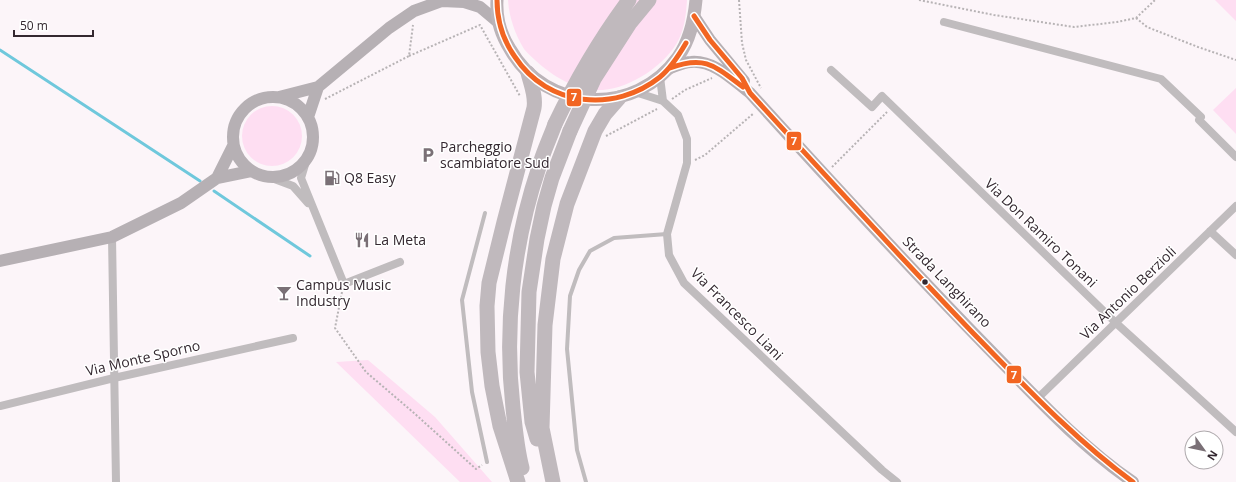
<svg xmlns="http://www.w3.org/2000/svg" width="1236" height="482" font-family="'Open Sans',sans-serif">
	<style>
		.green { fill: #fedef2 }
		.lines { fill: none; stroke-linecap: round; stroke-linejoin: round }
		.stream { stroke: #6fc8dc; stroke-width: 3 }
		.path { stroke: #b7b3b5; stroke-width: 2; stroke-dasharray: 2 2; stroke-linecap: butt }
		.lane { stroke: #c0bcbe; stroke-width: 4 }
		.street { stroke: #c0bcbe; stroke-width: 8 }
		.secondary { stroke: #b6b0b4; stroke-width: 12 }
		.primary { stroke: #bbb4b8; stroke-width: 13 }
		.highway { stroke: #c0b9bd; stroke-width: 15 }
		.highway-bridge { stroke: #c0b9bd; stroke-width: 15 }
		.bus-1-casing { stroke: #fff; stroke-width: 8 }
		.bus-1 { stroke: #f26522; stroke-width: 5 }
		.bus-dot { fill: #342830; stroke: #fff; stroke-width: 1.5 }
		.labels { text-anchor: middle; stroke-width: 3; stroke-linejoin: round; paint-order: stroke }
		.poi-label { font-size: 14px; fill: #342830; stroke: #fff; text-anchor: start }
		.street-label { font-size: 14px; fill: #342830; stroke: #fff }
		.line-badge { stroke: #fff; stroke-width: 1.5 }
		.badge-label { font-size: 11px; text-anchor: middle; font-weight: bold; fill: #fff }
	</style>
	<rect width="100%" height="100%" fill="#fcf5f9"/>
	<path class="green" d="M508 0H687C686 14 685 26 679 39 667 64 631 88 603 90 577 91 553 77 535 60 531 56 527 53 524 49 515 34 509 17 508 0Z
		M1215 0H1236V21Z
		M1236 88V134L1213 110Z
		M242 136a30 30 0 1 1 60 0a30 30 0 1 1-60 0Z
		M368 360 435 417 492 482H460L336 362Z"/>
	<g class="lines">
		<path class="stream" d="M0 50 200 181
			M214 191 310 256"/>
		<path class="path" d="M739 0 742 43 746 60 761 88
			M919 0 994 15 1074 27 1117 22 1136 18 1155 0
			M1136 18 1147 27 1198 47 1236 60
			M409 56 480 25 520 96
			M325 99 409 56 413 25
			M672 99 685 90 712 78
			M606 136 657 109
			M695 160 705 155 754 113
			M832 167 887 112
			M342 292 335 328 366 372 414 413 476 469 482 465"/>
		<path class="lane" d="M485 213 462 300 472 392 487 462
			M586 482 577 450 567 349 570 296 579 270 590 251 614 238 667 234"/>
		<path class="street" d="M944 22 1161 79 1201 117 1199 120 1236 157
			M831 70 872 107 882 96 1116 323 1236 432
			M660 77 663 101
			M635 92 663 101 678 115 687 139V163L667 234 669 255 684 283 882 470 897 482
			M307 158 301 178 344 284 400 262
			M269 177 293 186 308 203
			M1210 231 1236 255
			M112 237 116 482
			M1038 398 1236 206
			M0 406 114 378 293 338"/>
		<path class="secondary" d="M442 1 464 2 480 7 499 23
			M694 16 710 40 744 81
			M670 68C676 66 684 62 691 62 714 60 733 80 750 93 828 179 906 264 987 347 1033 394 1079 445 1133 482
			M279 97 318 87 389 28 414 11 444 0
			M233 137a40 40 0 1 1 80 0a40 40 0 1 1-80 0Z
			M308 117 318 87
			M217 178 233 146
			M0 261 112 237 181 203 217 178 251 171"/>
		<path class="primary" d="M497 0C496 17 501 35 510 49 546 113 635 117 678 57 690 40 694 21 696 0"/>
		<path class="highway" d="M537 439 532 422 527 372 529 292 537 239 544 206 552 178 570 131
			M522 468C517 449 515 428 513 408 504 328 513 244 539 167 543 152 550 138 555 124
			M518 482 500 426 492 386 488 352 487 306 489 283 504 222 534 108C536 96 531 85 528 73
			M553 482 542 428 545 325 553 259 567 204 595 131 605 114 619 98"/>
		<path class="highway-bridge" d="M555 124C576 80 600 39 629 0
			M570 131 594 79 630 23 649 0"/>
		<defs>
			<path id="bus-1" d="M497 0C497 21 503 40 515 57 548 107 615 113 660 77 671 68 679 55 686 43
				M694 16 710 40 742 78 750 93C824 174 898 255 974 334 1025 386 1074 439 1133 482
				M670 68C705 55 715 66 743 87"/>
		</defs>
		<use href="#bus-1" class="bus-1-casing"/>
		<use href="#bus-1" class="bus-1"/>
	</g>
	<defs>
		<symbol id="parking-bare" viewBox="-9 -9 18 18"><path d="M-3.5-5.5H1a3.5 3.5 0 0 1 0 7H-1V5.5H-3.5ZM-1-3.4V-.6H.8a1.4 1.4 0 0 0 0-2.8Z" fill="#7a7076" stroke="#fff" stroke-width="2.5" paint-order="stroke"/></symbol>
		<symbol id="fuel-bare" viewBox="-9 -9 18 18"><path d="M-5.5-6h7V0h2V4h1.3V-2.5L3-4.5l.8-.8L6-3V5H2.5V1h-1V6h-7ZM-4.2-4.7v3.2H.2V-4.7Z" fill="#7a7076" stroke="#fff" stroke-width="2.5" paint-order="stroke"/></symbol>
		<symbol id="restaurant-bare" viewBox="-9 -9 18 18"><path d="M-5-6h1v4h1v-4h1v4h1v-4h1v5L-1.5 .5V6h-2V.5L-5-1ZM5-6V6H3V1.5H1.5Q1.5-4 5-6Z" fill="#7a7076" stroke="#fff" stroke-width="2.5" paint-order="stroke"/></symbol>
		<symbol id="bar-bare" viewBox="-9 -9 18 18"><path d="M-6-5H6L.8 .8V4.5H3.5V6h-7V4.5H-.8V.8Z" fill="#7a7076" stroke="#fff" stroke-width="2.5" paint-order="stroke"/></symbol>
	</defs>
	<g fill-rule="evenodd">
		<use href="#parking-bare" x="417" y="144" width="22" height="22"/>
		<use href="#fuel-bare" x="321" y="167" width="22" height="22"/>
		<use href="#restaurant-bare" x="351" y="229" width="22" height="22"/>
		<use href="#bar-bare" x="273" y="282" width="22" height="22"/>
	</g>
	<circle class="bus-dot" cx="925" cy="282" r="3.5"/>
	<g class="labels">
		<g class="poi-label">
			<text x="440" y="152">Parcheggio<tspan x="440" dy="16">scambiatore Sud</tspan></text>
			<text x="344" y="183">Q8 Easy</text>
			<text x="374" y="245">La Meta</text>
			<text x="296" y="290">Campus Music<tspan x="296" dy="16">Industry</tspan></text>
		</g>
		<g class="street-label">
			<text transform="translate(1041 233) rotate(44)" y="5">Via Don Ramiro Tonani</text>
			<text transform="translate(947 282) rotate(46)" y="5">Strada Langhirano</text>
			<text transform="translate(1128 293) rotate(-44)" y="5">Via Antonio Berzioli</text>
			<text transform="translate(737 314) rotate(45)" y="5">Via Francesco Liani</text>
			<text transform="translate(143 358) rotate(-13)" y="5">Via Monte Sporno</text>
		</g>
	</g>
	<g class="line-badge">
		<rect x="566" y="88" width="16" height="19" rx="4" fill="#f26522"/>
		<rect x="786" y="131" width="16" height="20" rx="4" fill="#f26522"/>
		<rect x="1006" y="365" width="16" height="19" rx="4" fill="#f26522"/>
	</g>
	<g class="badge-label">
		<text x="574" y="101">7</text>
		<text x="794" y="145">7</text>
		<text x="1014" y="379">7</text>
	</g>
	<g transform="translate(1204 450) rotate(123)"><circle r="19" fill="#ffffff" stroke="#aea9ac"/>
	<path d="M0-3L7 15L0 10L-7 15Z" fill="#7a7076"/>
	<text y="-6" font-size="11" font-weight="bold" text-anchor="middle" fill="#342830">N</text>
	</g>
	<path d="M14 30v6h79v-6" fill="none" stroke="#342830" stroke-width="2"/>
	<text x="20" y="30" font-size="12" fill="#342830" stroke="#ffffff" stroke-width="3" paint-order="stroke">50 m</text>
</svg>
